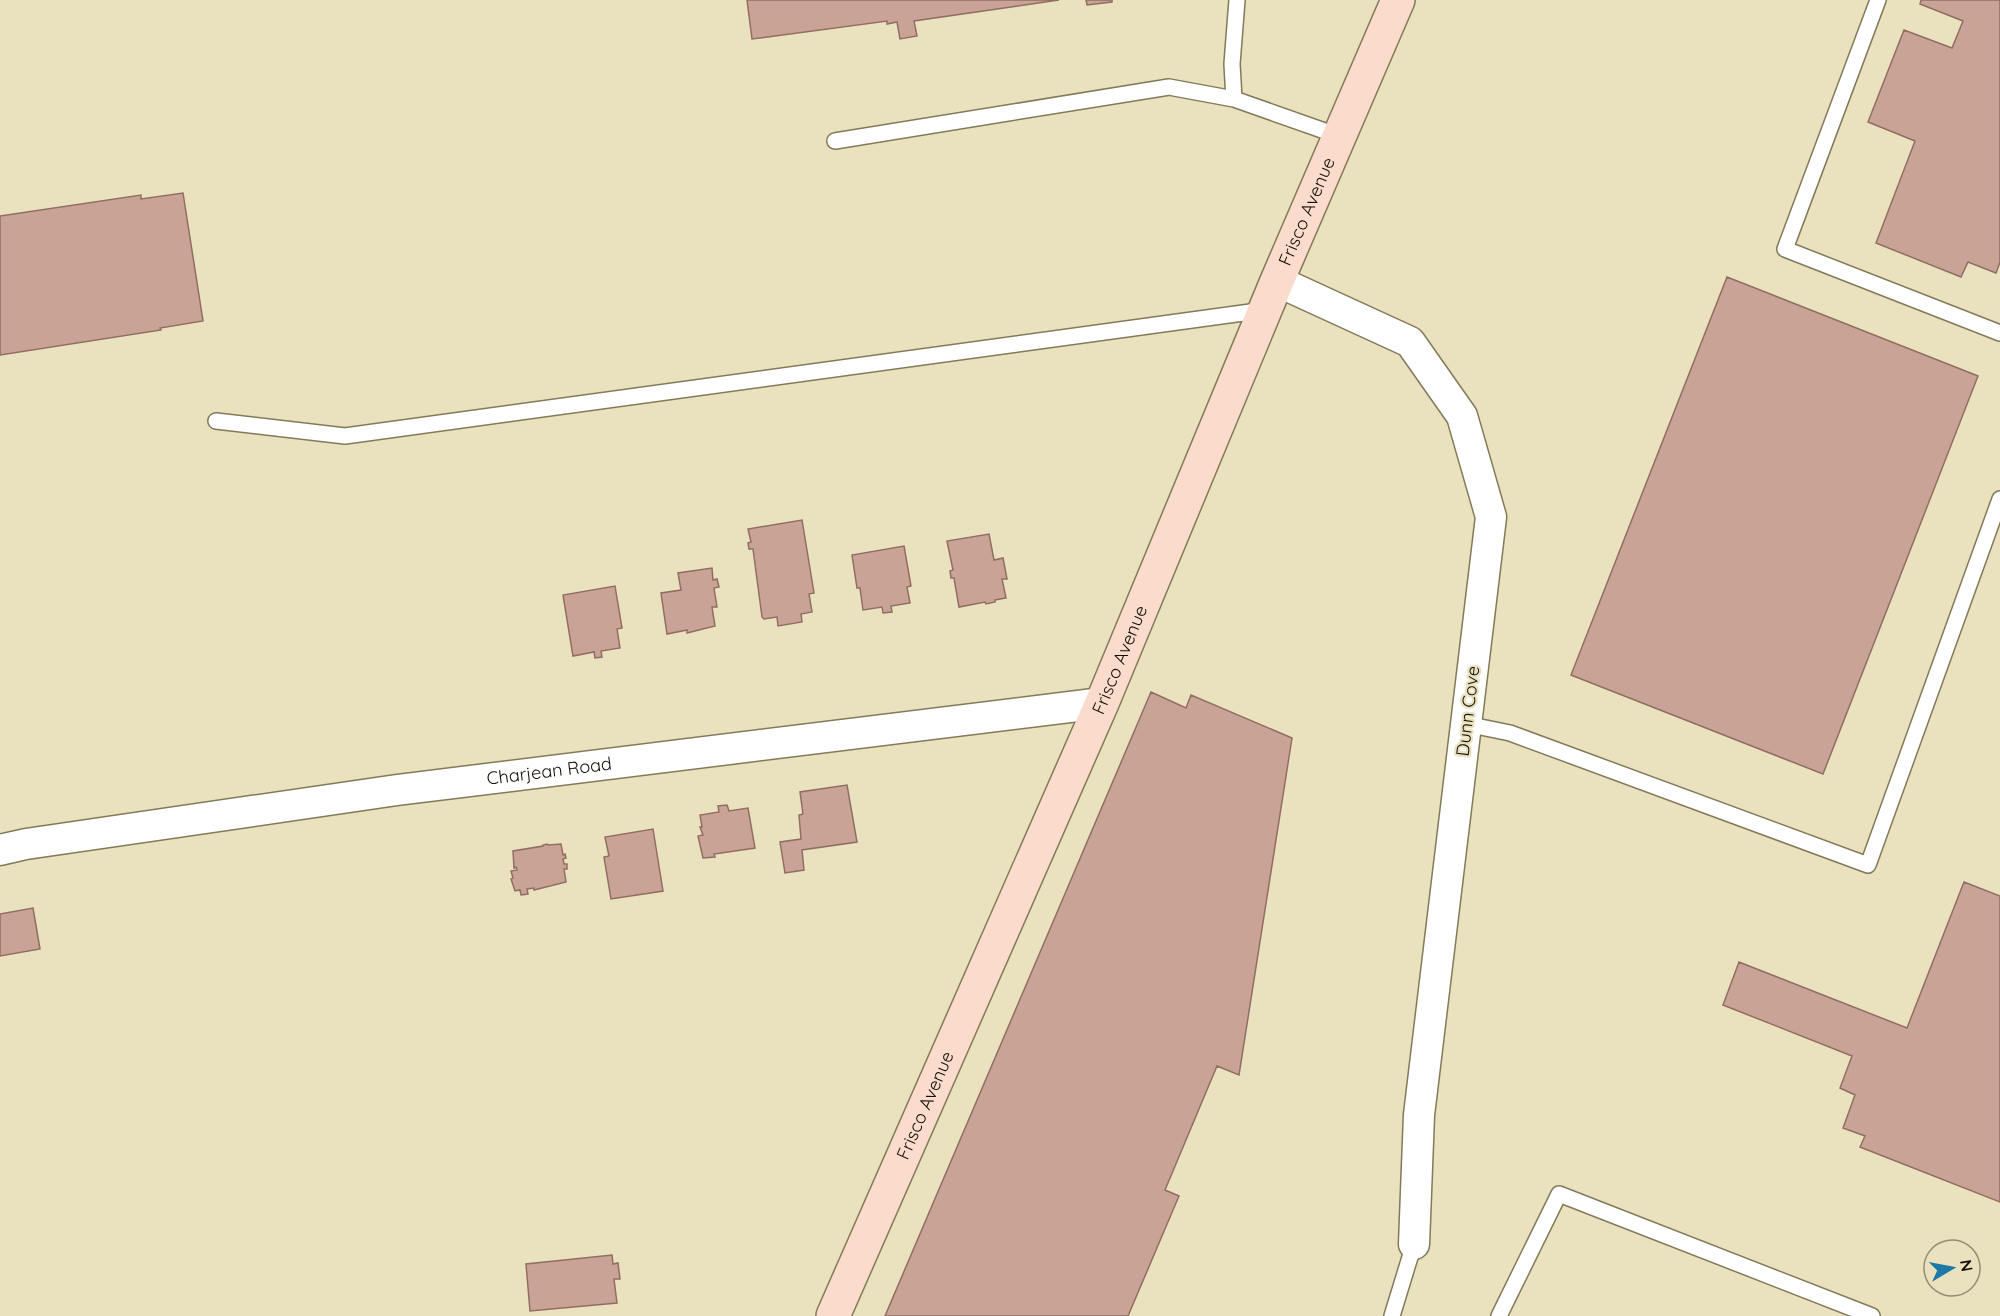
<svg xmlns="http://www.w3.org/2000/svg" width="2000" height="1316" font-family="Quicksand,sans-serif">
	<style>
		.building { fill: #caa397; stroke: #916e63; stroke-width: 1.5 }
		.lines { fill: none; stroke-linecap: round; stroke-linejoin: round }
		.lane-casing { stroke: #827a59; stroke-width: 18 }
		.street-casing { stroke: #827a59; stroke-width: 33 }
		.secondary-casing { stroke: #827a59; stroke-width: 36 }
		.lane { stroke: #fff; stroke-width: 15 }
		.street { stroke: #fff; stroke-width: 30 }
		.secondary { stroke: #fbdbcc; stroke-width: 33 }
		.labels { text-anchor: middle; stroke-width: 4.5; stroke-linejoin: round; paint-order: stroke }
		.street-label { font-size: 18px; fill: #120f04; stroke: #eae1be }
	</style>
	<rect width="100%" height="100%" fill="#eae1be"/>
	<path class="building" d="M747 0H1059L914 21 917 36 900 39 897 22 887 24V21L752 39Z
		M1086 0H1112V2L1087 5Z
		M1921 0H2000V262L1996 273 1968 262 1961 277 1876 243 1915 141 1868 122 1904 30 1952 48 1963 21 1920 4Z
		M183 193 203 321 160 328 161 330 0 355V216L141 195V199Z
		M1727 277 1978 376 1823 774 1571 675Z
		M802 520 814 593 809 594 812 612 801 614 802 622 778 626 777 617 764 619 762 617 753 549H749L748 543 751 542 748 529Z
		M989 534 994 560 1003 558 1007 579H1002L1006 598 995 600V602L986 604 985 602 959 607 954 578H951L950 571 953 570 947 541Z
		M904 546 911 586 907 587 910 603 891 606 892 612 883 613 882 607 863 610 860 588H857L852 555Z
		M712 568 713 580 717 579 719 587 714 588 717 607H712L715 626 687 633V630L667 634 661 593 681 590 678 573Z
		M615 586 622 628 617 629 620 648 601 651 602 657 595 658 594 652 573 656 563 595Z
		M1151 692 1186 708 1191 695 1292 738 1239 1075 1217 1066 1165 1190 1179 1196 1128 1316H885Z
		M847 785 857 842 802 850 804 870 785 873 780 842 801 839 799 815 803 814 800 792Z
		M727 805 729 811 748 808 755 848 714 854 715 857 703 858 698 836 703 835 700 827H702L700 815 719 812 718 806Z
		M653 829 663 891 611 899 604 857 609 856 605 837Z
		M547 844 548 845 561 844 563 855 565 854 566 858 563 859 564 864H567V869H564L566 882 534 890V888L527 889 528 894 521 895 520 890 515 891 511 879 513 878 511 871 517 870 516 867 514 868 513 851 543 846V845Z
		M1964 882 2000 896V1202L1860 1147 1865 1136 1843 1128 1855 1095 1840 1088 1852 1056 1723 1005 1739 962 1907 1028Z
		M33 908 40 949 0 956V914Z
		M612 1255 613 1264 618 1263 620 1279H614L617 1303 530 1311 526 1264Z"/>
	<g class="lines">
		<defs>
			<path id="lane" d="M1237 0 1232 64 1234 99 1339 136
				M1878 0 1785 249 2000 333
				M835 141 1169 87 1234 99
				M216 421 345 436 1265 310
				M1466 724 1510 733 1868 865 2000 499
				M1392 1316 1414 1244
				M1499 1316 1559 1194 1872 1316"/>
			<g id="street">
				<path d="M1277 281 1410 342 1462 416 1491 517 1419 1115 1414 1244"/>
				<path id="s1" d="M0 850 26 844 397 790 1102 703"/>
			</g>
			<g id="secondary">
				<path id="s2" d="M833 1316 1102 703 1277 281 1398 0"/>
			</g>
		</defs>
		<use href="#lane" class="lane-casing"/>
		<use href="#street" class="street-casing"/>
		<use href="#secondary" class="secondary-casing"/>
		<use href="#lane" class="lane"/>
		<use href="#street" class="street"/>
		<use href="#secondary" class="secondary"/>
	</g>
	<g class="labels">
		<g class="street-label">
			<text dy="6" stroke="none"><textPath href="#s2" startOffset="1202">Frisco Avenue</textPath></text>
			<text dy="6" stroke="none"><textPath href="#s2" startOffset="716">Frisco Avenue</textPath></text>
			<text transform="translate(1468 711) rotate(-83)" y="6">Dunn Cove</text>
			<text dy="6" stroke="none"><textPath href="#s1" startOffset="555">Charjean Road</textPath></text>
			<text dy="6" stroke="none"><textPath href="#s2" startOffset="230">Frisco Avenue</textPath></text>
		</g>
	</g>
	<g transform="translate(1952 1268) rotate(80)"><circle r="28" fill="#eae1be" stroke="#948d74" stroke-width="1.5"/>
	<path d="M0-4.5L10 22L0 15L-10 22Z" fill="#1c79a7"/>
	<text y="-9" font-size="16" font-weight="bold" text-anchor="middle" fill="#120f04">N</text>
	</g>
</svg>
